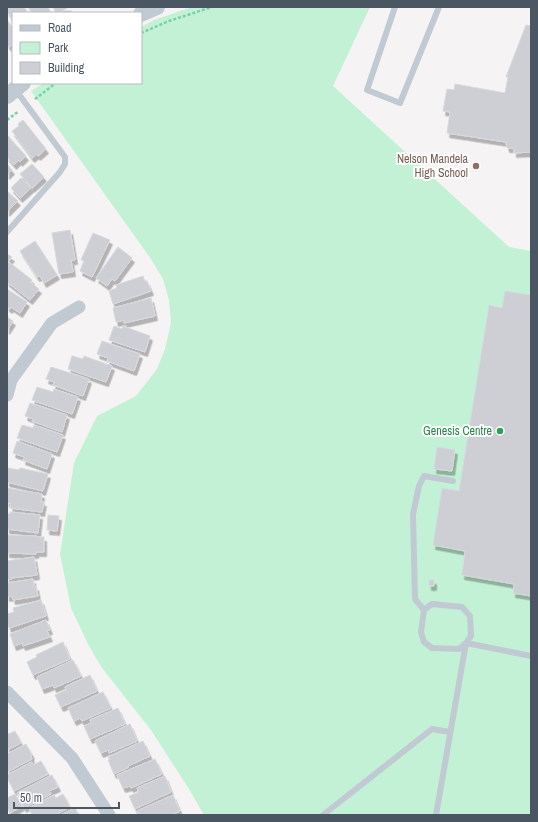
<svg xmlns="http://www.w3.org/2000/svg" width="538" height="822" font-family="'Archivo Narrow',sans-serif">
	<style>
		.green { fill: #c3f1d5 }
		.building { fill: #cdcfd5; stroke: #d7d9de; filter: url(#shadow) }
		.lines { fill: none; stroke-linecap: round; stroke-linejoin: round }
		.path { stroke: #7ad0a6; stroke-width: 2.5; stroke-dasharray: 3 2; stroke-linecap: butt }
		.service { stroke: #c1cad2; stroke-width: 6 }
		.minor { stroke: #c1cad2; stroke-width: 13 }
		.tertiary { stroke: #c1cad2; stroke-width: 16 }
		.education-dot { fill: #8d6e63; stroke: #fff; stroke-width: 1.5 }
		.leisure-dot { fill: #2e9e5b; stroke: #fff; stroke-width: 1.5 }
		.labels { text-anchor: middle; stroke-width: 4; stroke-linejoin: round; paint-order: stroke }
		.education-label { font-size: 12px; fill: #785e54; stroke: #fff; text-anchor: end }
		.leisure-label { font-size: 12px; fill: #27864d; stroke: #fff; text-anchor: end }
	</style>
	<defs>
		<filter id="shadow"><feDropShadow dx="2.5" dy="4.5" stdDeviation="0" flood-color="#0004"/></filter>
	</defs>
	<rect width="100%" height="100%" fill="#f5f3f3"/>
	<path class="green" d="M192 7H370L333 86 509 247 531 251V815H204L189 789 151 730 102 668 89 646 71 608 60 554 74 463 97 416 136 396 157 369 165 349 171 323 169 300 163 279 151 259 31 91 44 83H141V27L154 20Z"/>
	<path class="building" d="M10 7H24L28 13H13V20L7 11V9Z
		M28 7H48L51 13H32Z
		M53 7H69L62 11 63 13H56Z
		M7 20 13 28V44L9 47 7 44Z
		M526 25 531 26V152L514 153V148H507L506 142 447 133 450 112 443 111 447 89 454 90 455 84 505 93 508 77H506Z
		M23 120 46 149 38 156 37 154 32 158 12 131 19 126 18 124Z
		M8 136 26 156 20 162 19 160 14 165 7 157V137Z
		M7 164 12 170 7 175Z
		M32 164 44 177 32 188 20 174Z
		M21 178 31 188 20 198 11 188Z
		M7 191 18 201 7 212Z
		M70 230 75 260H71L73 272 59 274 52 233Z
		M93 233 110 240 92 277 80 271 84 261 81 260Z
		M35 241 57 275 44 283 40 276 37 277 20 251Z
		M118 247 132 258 115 281 112 279 107 286 96 278Z
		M7 254 12 257 7 263Z
		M9 262 32 280 30 282 39 289 30 300 7 282V265Z
		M143 276 145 282 147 281 151 291 113 304 109 291 117 288 116 285Z
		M7 289 27 302 20 313 11 307 10 309 7 307Z
		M505 291 531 295V596L513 593 514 584 462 575 465 551 433 545 442 488 459 491 489 305 502 308Z
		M151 298 155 316 124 323V320L116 322 113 308Z
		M7 317 13 321 7 330Z
		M114 326 122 329 123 326 150 336 145 352 109 340Z
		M102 341 140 354 134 371 107 361 108 358 97 354Z
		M72 356 83 359 84 356 112 366 106 382 68 369Z
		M51 367 89 379 83 396 53 385 54 382 46 379Z
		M37 387 53 392 54 389 78 397 72 414 32 400Z
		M30 403 67 415 62 432 32 421 33 419 25 416Z
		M22 425 33 428 34 425 63 435 57 452 17 438Z
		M17 441 52 454 47 469 23 460 24 457 13 453Z
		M437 447 455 450 452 471 434 469Z
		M8 468 19 470 20 468 48 474 43 491 7 482V473Z
		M7 488 42 494 41 502H44L42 512 10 508 11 503H7Z
		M10 512 40 515 38 533 7 529V514H10Z
		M48 515 59 516 57 531 47 530Z
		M7 535 37 536 36 537H44V552H36V554L7 553Z
		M34 557 37 575 11 578 12 579 7 580V561Z
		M33 579 34 587 36 586 38 596 13 600 12 596 7 597V583Z
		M429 580H434V586H429Z
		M41 600 46 616 9 628 7 621V614L14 612 13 608Z
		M46 620 50 630 47 631 50 637 23 646 22 643 14 646 10 634Z
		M63 642 70 659 33 675 27 662 37 657 36 655Z
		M73 660 81 676 54 688 53 685 42 689 37 677Z
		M90 675 97 691 61 707 55 695 66 690 65 687Z
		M103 692 111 708 82 721 80 718 74 721 68 708Z
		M118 708 125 724 90 739 84 726 91 723 90 720Z
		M130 724 137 741 109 753 108 750 101 753 95 741Z
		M15 731 21 743 7 750V732L9 734Z
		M143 741 150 756 128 766 129 767 114 774 108 760H110L108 757Z
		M26 744 32 755 31 756 32 759 7 772V754Z
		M155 759 162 774 131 788 130 786 123 788 117 775Z
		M41 761 48 774 14 791 7 777V775L32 762 33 765Z
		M52 775 58 787 49 791 51 794 24 808 17 793Z
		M165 776 171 792 135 809 129 796 139 792 137 788Z
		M15 794 22 806 10 813 7 807V798Z
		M63 794 70 807 55 815H32L29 808 54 795 56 798Z
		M173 795 180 811 171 815H139L137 811Z
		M75 808 79 815H61Z"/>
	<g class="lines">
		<path class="path" d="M141 33 169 21 212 7
			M35 99 56 83
			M7 120 19 111"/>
		<path class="service" d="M395 7 367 90 400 103 439 7
			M7 232 60 172 65 164V157L15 89
			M432 604 462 607 470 616 471 636 466 643 459 649 432 648 424 642 421 632 424 610Z
			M424 610 415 599 413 514 419 486 424 476 453 481
			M323 815 432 729 450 732
			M436 815 466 643 531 656"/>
		<path class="minor" d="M7 395 11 380 52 323 79 307
			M7 692 72 758 109 815"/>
		<path class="tertiary" d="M141 14 157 7
			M7 96 23 83"/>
	</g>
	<circle class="education-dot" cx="476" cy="166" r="4"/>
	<circle class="leisure-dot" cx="500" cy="431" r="4"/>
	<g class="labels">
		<g class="education-label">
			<text x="468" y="163">Nelson Mandela<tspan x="468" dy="14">High School</tspan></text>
		</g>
		<g class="leisure-label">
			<text x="492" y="435">Genesis Centre</text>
		</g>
	</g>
	<rect width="538" height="822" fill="none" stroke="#4a5661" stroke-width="16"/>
	<rect x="12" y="12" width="130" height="72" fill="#ffffff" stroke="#b7bbc0"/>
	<rect x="20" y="25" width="20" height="6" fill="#c1cad2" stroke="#b7bbc0"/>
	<text x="48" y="32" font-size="12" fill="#4a5661">Road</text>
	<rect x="20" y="42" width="20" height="12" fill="#c3f1d5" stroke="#b7bbc0"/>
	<text x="48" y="52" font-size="12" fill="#4a5661">Park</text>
	<rect x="20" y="62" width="20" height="12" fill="#cdcfd5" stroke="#b7bbc0"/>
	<text x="48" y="72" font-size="12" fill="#4a5661">Building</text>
	<path d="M14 802v6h105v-6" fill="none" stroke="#4a5661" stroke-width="2"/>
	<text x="20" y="802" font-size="12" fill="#4a5661" stroke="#ffffff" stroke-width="3" paint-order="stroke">50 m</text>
</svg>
